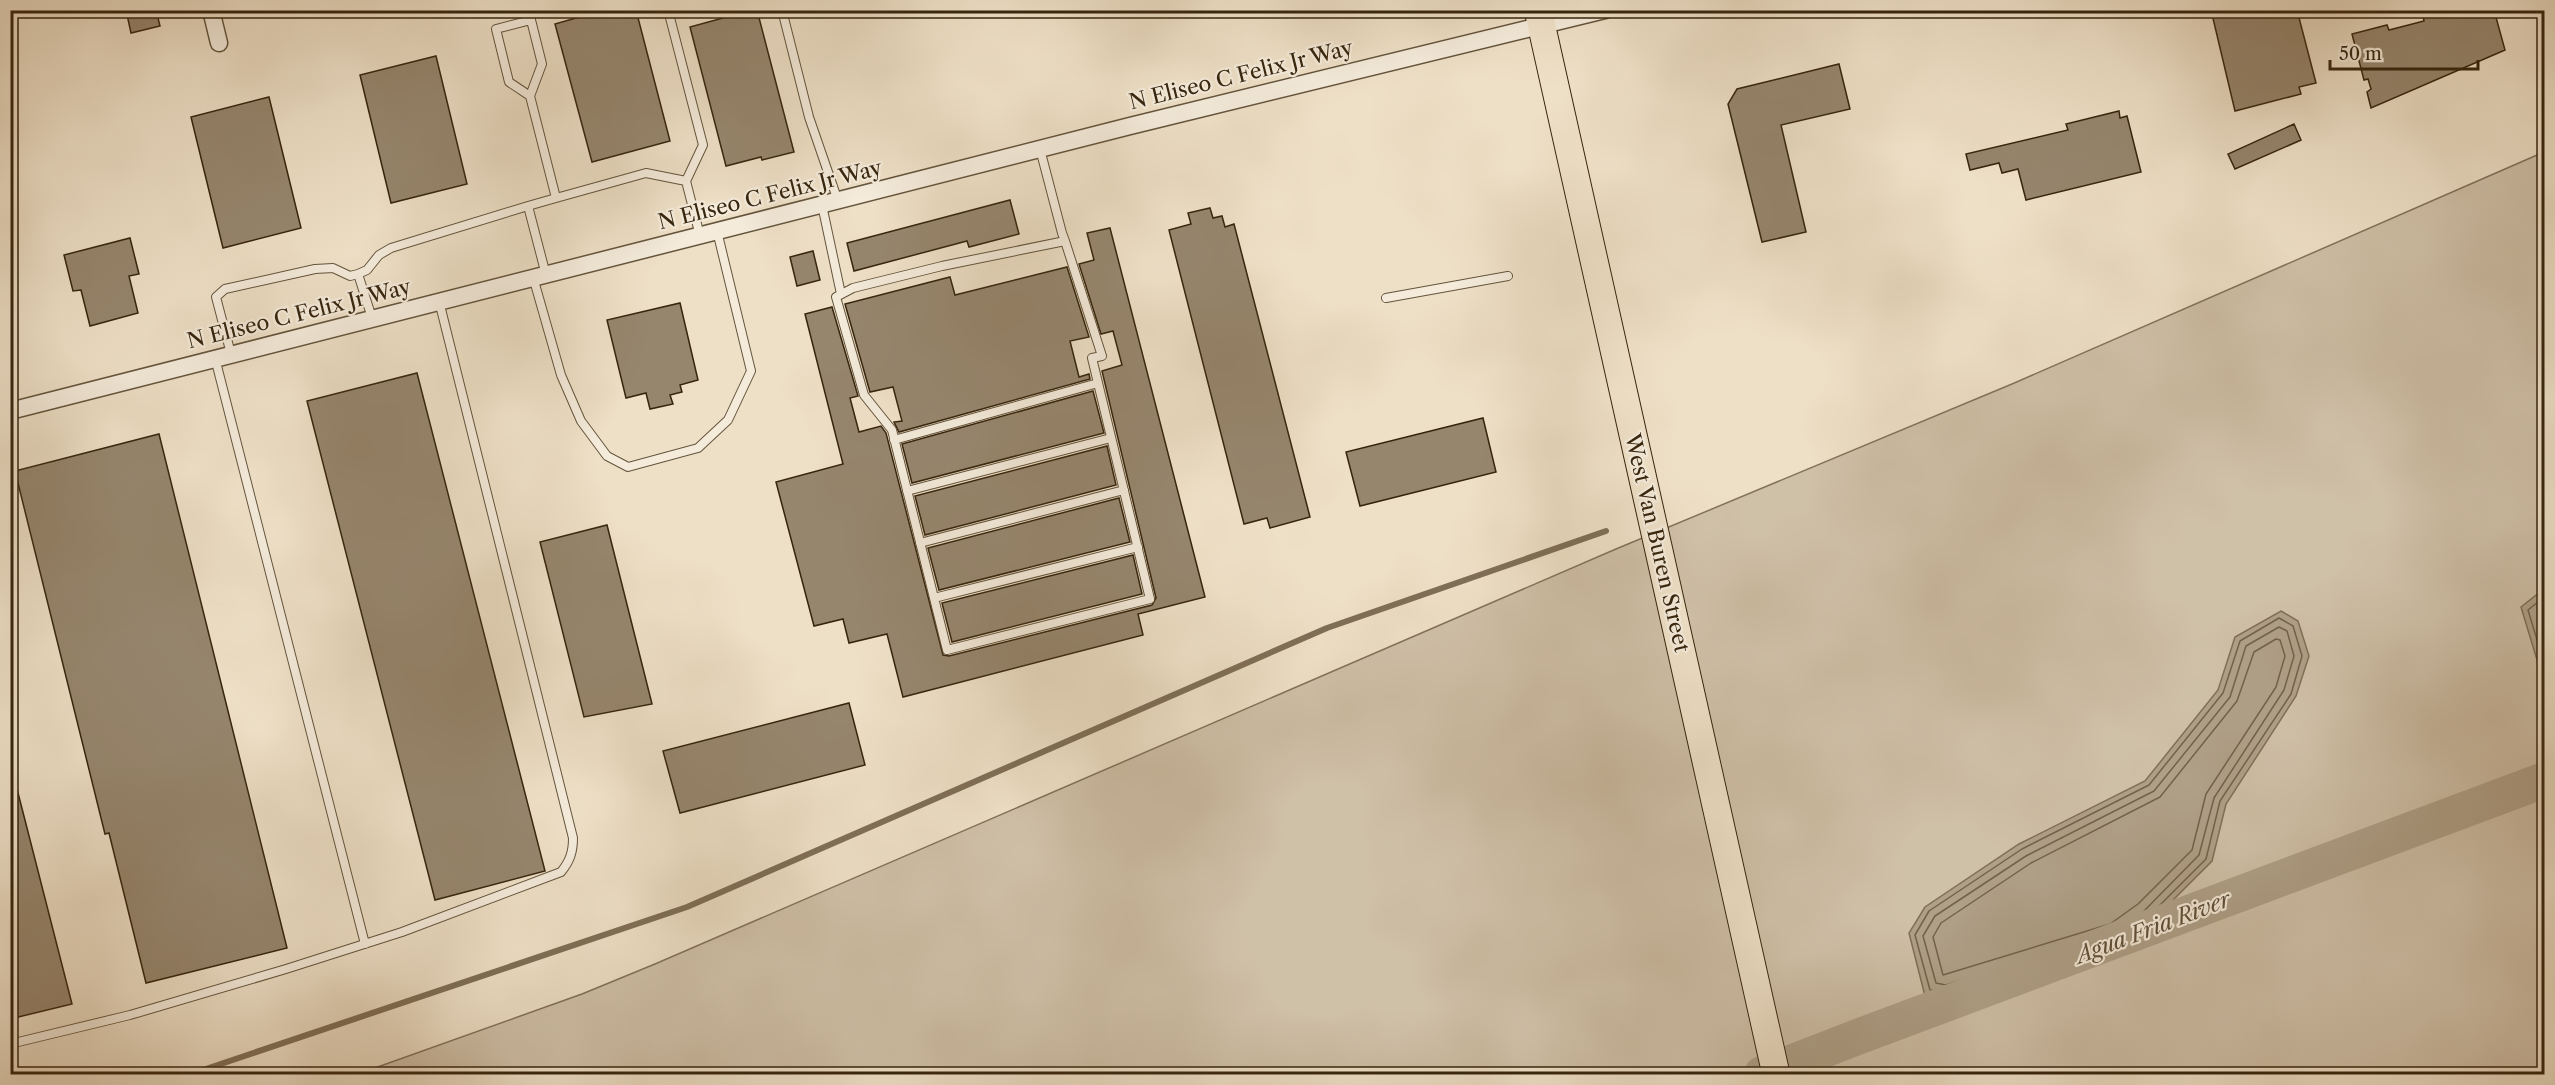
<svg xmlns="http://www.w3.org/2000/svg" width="2555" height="1085" font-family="'Libre Caslon Text',serif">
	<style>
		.green { fill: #cfc0a8; stroke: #82725b; stroke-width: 1.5 }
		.water { fill: #afa088; stroke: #7f6f57; stroke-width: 1.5 }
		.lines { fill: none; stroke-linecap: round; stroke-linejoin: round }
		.shore { stroke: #72624b; stroke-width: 1.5 }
		.stream { stroke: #7f6f57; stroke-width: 6 }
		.river { stroke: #afa088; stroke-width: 36 }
		.building { fill: #96866e; stroke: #36250e; stroke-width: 1.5 }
		.lane-casing { stroke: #64543c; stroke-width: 10 }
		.street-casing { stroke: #64543c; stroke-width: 19 }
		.primary-casing { stroke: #36250e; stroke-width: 29 }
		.lane { stroke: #f4ebdb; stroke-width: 8 }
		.street { stroke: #f4ebdb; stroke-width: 16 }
		.primary { stroke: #eee0c7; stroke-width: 27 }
		.labels { text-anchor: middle; stroke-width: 4.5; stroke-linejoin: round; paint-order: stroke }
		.street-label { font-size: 21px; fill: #36250e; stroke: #f4ebdb }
		.water-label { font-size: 22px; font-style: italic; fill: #605039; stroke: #f4ebdb }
	</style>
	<rect width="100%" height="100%" fill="#eee0c7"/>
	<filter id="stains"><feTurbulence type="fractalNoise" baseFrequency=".00333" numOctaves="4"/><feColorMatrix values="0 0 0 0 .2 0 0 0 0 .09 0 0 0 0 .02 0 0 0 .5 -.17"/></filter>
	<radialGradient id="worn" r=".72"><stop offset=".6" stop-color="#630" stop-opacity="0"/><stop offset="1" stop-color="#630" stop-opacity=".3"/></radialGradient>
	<path class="green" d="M2544 152V1074H358L582 994 655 964 1616 549 2012 384Z"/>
	<path class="water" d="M2544 589V683L2521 607Z
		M2281 611 2298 621 2309 656 2296 696 2226 804 2212 861 2152 921 2121 944 1947 998 1925 996 1909 933 1925 907 2019 844 2145 781 2218 690 2235 637Z"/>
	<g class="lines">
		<path class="shore" d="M2544 597 2528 610 2544 663
			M2279 618 2293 626 2302 656 2291 694 2220 801 2206 859 2149 916 2118 938 1947 992 1930 990 1915 935 1929 911 2022 849 2149 785 2223 693 2240 641Z
			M2279 627 2287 631 2294 656 2284 690 2214 798 2199 855 2144 911 2115 931 1946 985 1936 983 1923 936 1935 916 2026 856 2154 791 2230 697 2246 646Z
			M2276 639 2280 640 2285 656 2276 687 2206 794 2192 850 2138 904 2110 924 1943 975 1933 937 1941 923 2031 863 2160 797 2237 701 2254 652Z"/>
		<path class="stream" d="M191 1074 687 907 1327 628 1606 531"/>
		<path class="river" d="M1762 1074 1860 1036 2544 780"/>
	</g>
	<path class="building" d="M126 10H156L160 26 131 33Z
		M589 10H636L670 141 592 162 555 24 590 14Z
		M752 10H757L794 152 762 160 761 157 726 166 690 27Z
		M2211 10H2297L2316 83 2299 87 2301 94 2235 111Z
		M2422 10H2494L2505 50 2371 108 2367 92 2371 89 2368 79 2364 80 2352 34 2387 25 2389 30 2424 21Z
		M436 56 467 184 391 203 360 75Z
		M1839 64 1850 109 1781 125 1806 232 1762 242 1728 104 1737 89Z
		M269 97 301 228 223 248 191 117Z
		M2119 111 2120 118 2127 116 2141 172 2026 200 2018 169 2002 173 1999 163 1970 170 1966 154 2068 130 2066 124Z
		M2294 124 2301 140 2235 169 2228 154Z
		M1010 200 1019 234 969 247 967 241 854 271 847 243Z
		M1210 208 1213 218 1222 216 1225 227 1234 224 1310 517 1270 528 1267 518 1244 524 1169 230 1191 224 1188 213Z
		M1110 228 1205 597 1138 614 1143 635 903 697 887 634 849 643 843 619 814 626 776 482 843 464 805 314 832 307 858 396 850 398 859 432 881 426 886 433 943 655 949 656 1152 605 1156 598 1102 371 1122 365 1113 331 1101 334 1079 264 1094 260 1087 233Z
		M130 238 139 274 129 276 138 313 90 326 81 290 73 291 64 255Z
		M813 251 820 280 797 286 790 257Z
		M1067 267 1089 337 1070 341 1079 377 1089 374 1090 379 899 432 894 422 902 421 893 387 870 392 845 304 950 277 955 295Z
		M680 303 698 380 680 385 682 392 670 395 673 404 650 409 646 393 626 398 607 320Z
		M417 373 545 871 435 900 307 401Z
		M1093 391 1104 433 912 483 902 444Z
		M1483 418 1496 472 1360 506 1346 452Z
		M159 434 287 948 146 983 109 833 105 834 15 471Z
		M1107 446 1116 485 925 535 915 496Z
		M1119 498 1130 542 939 590 928 548Z
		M607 525 652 704 584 717 540 542Z
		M1133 555 1142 594 952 642 942 603Z
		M849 703 865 765 680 813 663 751Z
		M16 785 72 1004 10 1019V786Z"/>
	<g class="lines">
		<defs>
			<path id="lane" d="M668 10 703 145 686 181 700 236
				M782 10 809 117 838 201
				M530 96 509 82 496 29 531 20 542 64 530 96 556 198 646 173 686 181
				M1040 149 1062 233 1065 241 1102 356 1092 358 1150 599 947 650 892 430 864 395 836 297 853 288 942 266 1065 241
				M822 205 841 294
				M358 274 372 318
				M546 275 528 206 556 198
				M533 277 561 375 581 421 607 456 628 467 698 448 728 420 751 371 717 231
				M1386 298 1508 276
				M231 354 216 297 225 289 315 269 333 268 350 276 358 274 367 270 379 255 391 248 528 206
				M215 358 365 944
				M894 440 1098 383
				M907 491 1111 438
				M920 543 1124 490
				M934 598 1138 547
				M10 1044 130 1015 286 969 402 932 561 872C570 861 573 852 573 838L439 301"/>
			<path id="street" d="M211 10 219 43
				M10 411 1130 126 1605 10"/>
			<path id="primary" d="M1538 10 1776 1074"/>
		</defs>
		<use href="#lane" class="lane-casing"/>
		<use href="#street" class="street-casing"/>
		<use href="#primary" class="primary-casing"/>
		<use href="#lane" class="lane"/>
		<use href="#street" class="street"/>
		<use href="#primary" class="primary"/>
	</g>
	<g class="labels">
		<g class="street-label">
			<text transform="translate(1241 75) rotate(-14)" y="7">N Eliseo C Felix Jr Way</text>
			<text transform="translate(770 195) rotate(-14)" y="7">N Eliseo C Felix Jr Way</text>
			<text transform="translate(299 314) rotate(-14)" y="7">N Eliseo C Felix Jr Way</text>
			<text transform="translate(1657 543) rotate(77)" y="7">West Van Buren Street</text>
		</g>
		<g class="water-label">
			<text transform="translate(2153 927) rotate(-21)" y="8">Agua Fria River</text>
		</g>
	</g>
	<rect width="2555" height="1085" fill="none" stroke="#eee0c7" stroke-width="36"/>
	<rect x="12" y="12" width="2531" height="1061" fill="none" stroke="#36250e" stroke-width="3"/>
	<rect x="18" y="18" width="2519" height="1049" fill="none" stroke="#36250e" stroke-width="1.5"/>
	<path d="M2330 60v9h148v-9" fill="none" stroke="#36250e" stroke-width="3"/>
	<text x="2339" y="60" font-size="18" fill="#36250e" stroke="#f4ebdb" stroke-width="4.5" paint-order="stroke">50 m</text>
	<rect width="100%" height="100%" filter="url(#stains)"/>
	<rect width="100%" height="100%" fill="url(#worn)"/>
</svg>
